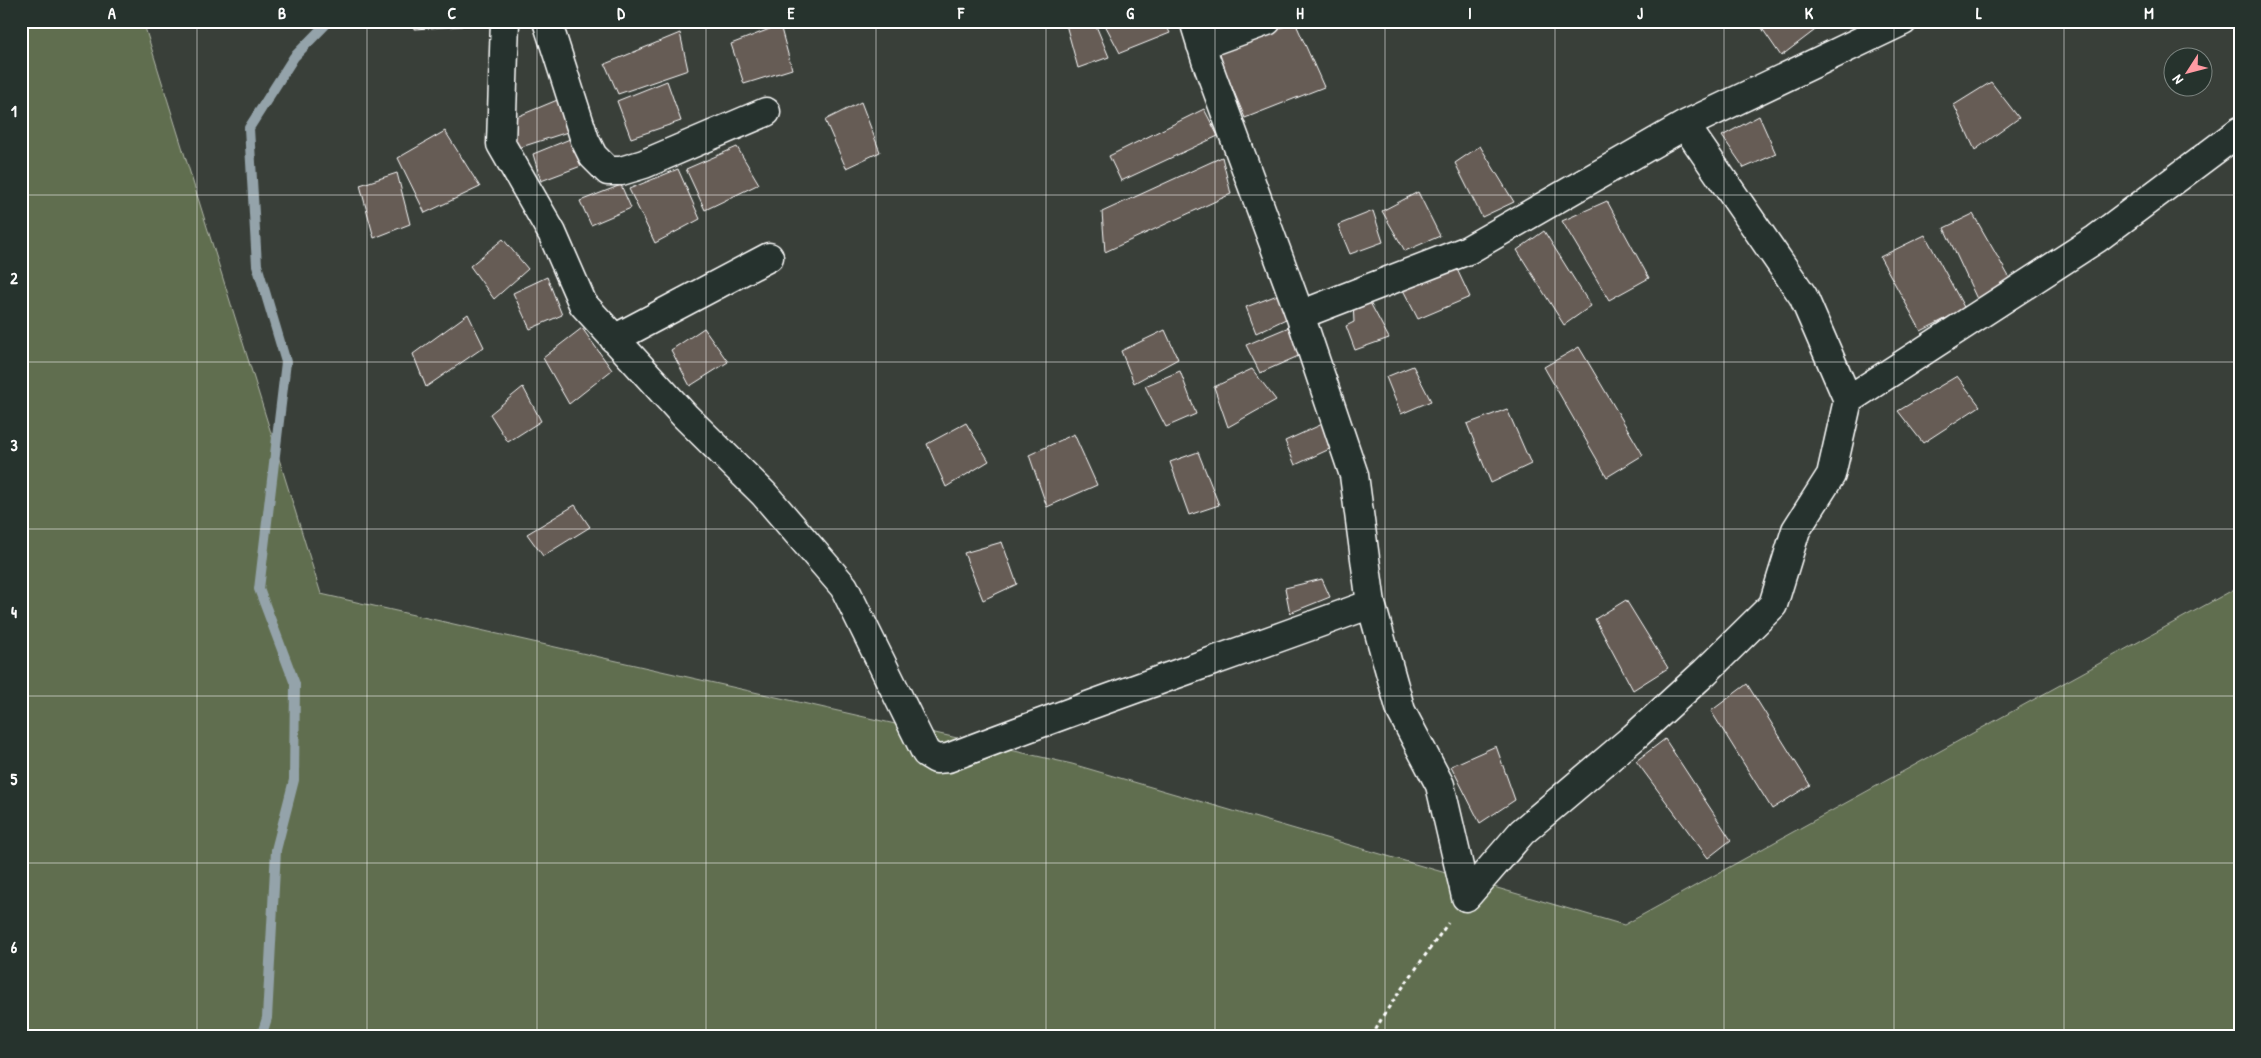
<svg xmlns="http://www.w3.org/2000/svg" width="2261" height="1058" font-family="'Patrick Hand',sans-serif">
	<style>
		.green { fill: #606e50; stroke: #b0b6a8 }
		.lines { fill: none; stroke-linecap: round; stroke-linejoin: round }
		.stream { stroke: #94a3aa; stroke-width: 10 }
		.building { fill: #665b55; stroke: #fff }
		.street-casing { stroke: #fff; stroke-width: 31 }
		.path { stroke: #fff; stroke-width: 3; stroke-dasharray: 4 4; stroke-linecap: butt }
		.street { stroke: #26332d; stroke-width: 28 }
		.grid { fill: none; stroke: #fff; stroke-width: 1; stroke-opacity: 0.55 }
		.neatline { fill: none; stroke: #fff; stroke-width: 2 }
		.grid-label { font-size: 16px; text-anchor: middle; font-weight: bold; fill: #fff }
	</style>
	<rect width="100%" height="100%" fill="#393f39"/>
	<filter id="ink" filterUnits="userSpaceOnUse"><feTurbulence type="fractalNoise" baseFrequency=".02" numOctaves="2"/><feDisplacementMap in="SourceGraphic" scale="10" xChannelSelector="R" yChannelSelector="G"/><feConvolveMatrix kernelMatrix="1 2 1 2 8 2 1 2 1" color-interpolation-filters="sRGB"/></filter>
	<g filter="url(#ink)">
		<path class="green" d="M21 21H143L321 594 1072 764 1624 925 2240 586V1037H21Z"/>
		<g class="lines">
			<path class="stream" d="M261 1037 267 1018 276 850 294 780 295 684 259 589 286 362 257 265 249 128 294 57 329 21"/>
		</g>
		<path class="building" d="M413 21H461L462 26 414 29Z
			M1065 21H1094L1109 57 1078 68Z
			M1103 21H1164L1170 33 1120 53Z
			M1757 21H1827L1781 56Z
			M1295 22 1324 87 1245 118 1218 54Z
			M780 25 792 69 744 84 731 44Z
			M680 33 688 70 618 94 605 64Z
			M667 81 681 121 631 138 617 101Z
			M1991 82 2019 118 1975 150 1954 105Z
			M567 96 577 129 515 149 509 120Z
			M861 102 880 152 846 168 825 120Z
			M1204 109 1218 136 1121 181 1109 156Z
			M1759 116 1776 154 1744 168 1722 136Z
			M445 131 480 187 425 213 398 158Z
			M570 139 581 166 541 181 533 154Z
			M1480 146 1514 202 1482 217 1455 163Z
			M737 147 759 184 705 210 686 169Z
			M1222 157 1231 194 1105 252 1102 212Z
			M678 169 700 219 655 243 629 189Z
			M397 173 410 224 374 238 360 185Z
			M621 185 631 208 591 225 580 201Z
			M1418 192 1440 236 1405 251 1382 211Z
			M1607 201 1649 278 1609 300 1562 221Z
			M1373 211 1383 242 1350 254 1338 225Z
			M1973 214 2012 282 1977 299 1944 228Z
			M1544 231 1591 306 1564 325 1517 250Z
			M1925 235 1965 309 1921 331 1880 257Z
			M503 239 528 269 494 299 470 266Z
			M1455 265 1470 297 1418 319 1401 286Z
			M547 277 562 315 530 329 513 293Z
			M1280 294 1288 318 1256 333 1246 307Z
			M1367 297 1389 338 1355 350 1346 326 1354 322 1353 303Z
			M468 314 484 347 426 387 413 354Z
			M1289 327 1303 354 1260 373 1246 345Z
			M582 328 612 370 569 404 543 358Z
			M704 328 728 362 690 386 671 350Z
			M1165 330 1178 359 1134 383 1121 351Z
			M1579 347 1643 455 1607 477 1544 367Z
			M1413 366 1431 401 1401 414 1386 377Z
			M1252 369 1276 400 1228 427 1214 387Z
			M1180 371 1196 414 1166 427 1145 386Z
			M1957 376 1980 406 1923 443 1898 411Z
			M523 387 541 421 508 442 490 414Z
			M1507 409 1531 464 1491 483 1467 424Z
			M1327 422 1334 447 1295 465 1285 441Z
			M966 423 989 461 946 487 927 444Z
			M1074 434 1097 485 1047 507 1029 455Z
			M1198 452 1219 505 1189 515 1170 462Z
			M575 505 590 527 543 556 527 534Z
			M1002 542 1017 584 983 600 964 553Z
			M1322 579 1330 597 1290 613 1285 588Z
			M1626 600 1668 668 1633 690 1595 619Z
			M1747 684 1810 785 1772 809 1711 711Z
			M1665 739 1731 840 1708 858 1636 761Z
			M1496 746 1515 800 1480 823 1451 766Z"/>
		<g class="lines">
			<defs>
				<path id="street" d="M505 21 501 144 552 233 583 304 685 416 764 494 844 587 926 753 936 759 948 758C1088 704 1230 656 1371 604
					M547 21 585 140 593 156 608 171H621L644 164 766 112
					M1194 21 1206 60 1300 315 1354 475 1371 604 1401 711 1440 785 1466 897 1522 832 1634 737 1705 672 1773 605 1796 530 1831 475 1848 400 1803 296 1685 125
					M1201 45 1267 21
					M1300 315 1468 250 1685 125 1903 21
					M614 339 769 257
					M1848 400 2096 239 2240 131"/>
			</defs>
			<use href="#street" class="street-casing"/>
			<path class="path" d="M1372 1037 1384 1014 1448 923"/>
			<use href="#street" class="street"/>
		</g>
	</g>
	<path class="grid" d="M197 21V1037M367 21V1037M537 21V1037M706 21V1037M876 21V1037M1046 21V1037M1215 21V1037M1385 21V1037M1555 21V1037M1724 21V1037M1894 21V1037M2064 21V1037M21 195H2240M21 362H2240M21 529H2240M21 696H2240M21 863H2240"/>
	<rect width="2261" height="1058" fill="none" stroke="#26332d" stroke-width="55"/>
	<g transform="translate(2188 72) rotate(234)"><circle r="24" fill="#26332d" stroke="#7d8581"/>
	<path d="M0-4L9 19L0 12L-9 19Z" fill="#ff9aa2"/>
	<text y="-8" font-size="14" font-weight="bold" text-anchor="middle" fill="#ffffff">N</text>
	</g>
	<rect x="28" y="28" width="2206" height="1002" class="neatline"/>
	<g class="grid-label">
		<text x="112" y="19">A</text>
		<text x="282" y="19">B</text>
		<text x="452" y="19">C</text>
		<text x="621" y="19">D</text>
		<text x="791" y="19">E</text>
		<text x="961" y="19">F</text>
		<text x="1130" y="19">G</text>
		<text x="1300" y="19">H</text>
		<text x="1470" y="19">I</text>
		<text x="1640" y="19">J</text>
		<text x="1809" y="19">K</text>
		<text x="1979" y="19">L</text>
		<text x="2149" y="19">M</text>
		<text x="14" y="117">1</text>
		<text x="14" y="284">2</text>
		<text x="14" y="451">3</text>
		<text x="14" y="618">4</text>
		<text x="14" y="785">5</text>
		<text x="14" y="953">6</text>
	</g>
</svg>
